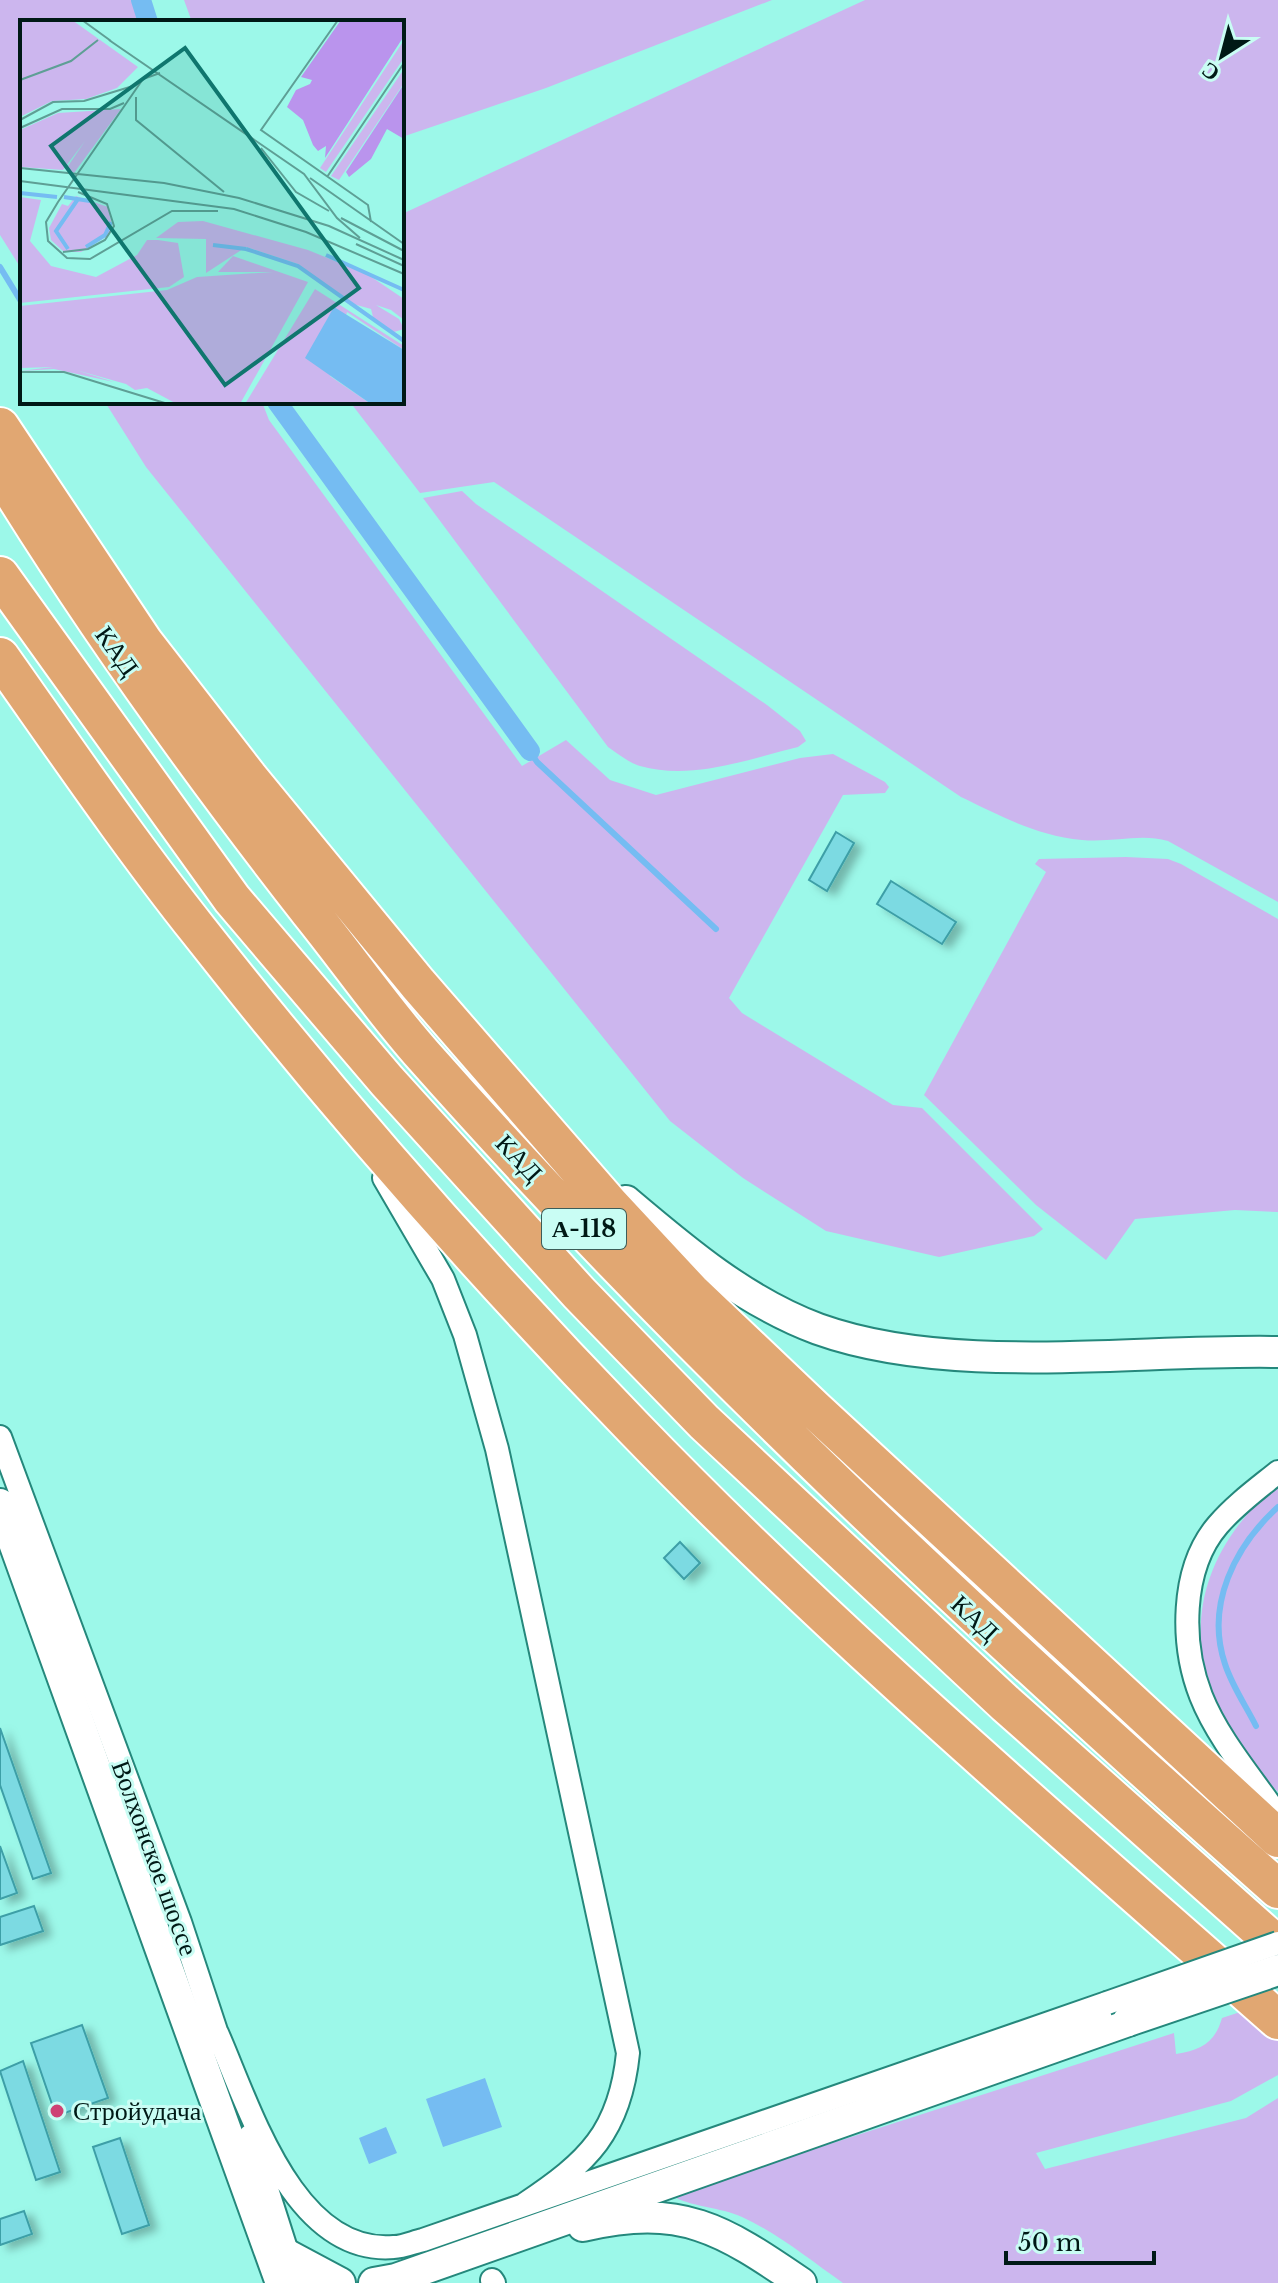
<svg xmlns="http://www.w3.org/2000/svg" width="1278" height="2283" font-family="'Libre Baskerville',serif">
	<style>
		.green { fill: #ccb6ee }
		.water { fill: #75bcf2 }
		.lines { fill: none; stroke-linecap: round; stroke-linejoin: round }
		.stream { stroke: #75bcf2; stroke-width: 6 }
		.canal { stroke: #75bcf2; stroke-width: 20 }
		.building { fill: #7cdae2; stroke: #3e9fa7; stroke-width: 2; filter: url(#shadow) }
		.street-casing { stroke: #25887c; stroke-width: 26 }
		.secondary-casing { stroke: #25887c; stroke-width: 34 }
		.highway-casing { stroke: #fff; stroke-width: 42 }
		.street { stroke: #fff; stroke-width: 22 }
		.secondary { stroke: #fff; stroke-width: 30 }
		.highway { stroke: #e1a772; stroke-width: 38 }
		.street-bridge-casing { stroke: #25887c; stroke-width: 26; stroke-linecap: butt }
		.secondary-bridge-casing { stroke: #25887c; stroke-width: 34; stroke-linecap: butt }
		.street-bridge { stroke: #fff; stroke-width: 22 }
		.secondary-bridge { stroke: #fff; stroke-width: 30 }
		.poi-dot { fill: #ce4274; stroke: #c9fdf4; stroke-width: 3 }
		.labels { text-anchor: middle; stroke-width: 6; stroke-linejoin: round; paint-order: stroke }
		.shield { fill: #c9fdf4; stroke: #3c5d59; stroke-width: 2 }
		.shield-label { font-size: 24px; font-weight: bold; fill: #001916 }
		.street-label { font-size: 26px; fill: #001916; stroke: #c9fdf4 }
		.poi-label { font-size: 26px; fill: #001916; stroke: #c9fdf4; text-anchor: start }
		.inset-river { fill: none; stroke: #75bcf2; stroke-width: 4 }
		.inset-road { fill: none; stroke: #5e9f95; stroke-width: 2 }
		.view { fill: #0f766e; fill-opacity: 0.15; stroke: #0f766e; stroke-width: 4 }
		.inset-edge { fill: none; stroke: #001916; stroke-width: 4 }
	</style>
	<defs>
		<filter id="shadow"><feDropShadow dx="8" dy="4.5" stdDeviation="4" flood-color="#0004"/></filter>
	</defs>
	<rect width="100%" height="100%" fill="#9cf8e9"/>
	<path class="green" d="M0 0H132L139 22H22V270L0 235Z
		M184 0H772L546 88 402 137V22H192Z
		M865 0H1278V902L1168 841C1140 833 1112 843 1082 840 1035 835 1003 817 961 797L494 482 420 493 350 402H402V214Z
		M105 402H262L269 420 522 766 566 740 610 780 656 795 800 758 833 754 885 782 889 787 885 793 843 795 729 998 742 1013 893 1105 922 1108 1043 1229 1034 1236 939 1257 826 1231 743 1178 670 1121 146 467Z
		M462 491 476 504 767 705 800 731 806 741 798 747C748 759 692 781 640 766 629 763 617 753 608 747L423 498Z
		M1126 857 1168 859 1181 864 1278 919V1212L1235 1210 1135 1219 1106 1260 1036 1205 924 1095 1046 872 1035 864 1039 859Z
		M1278 1484V1792C1181 1695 1169 1576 1278 1484Z
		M1255 2007 1278 2028V2075L1231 2101 1036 2153 1045 2169 1246 2118 1278 2098V2283H843C810 2260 779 2234 742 2217 721 2207 689 2207 671 2195L1174 2033 1176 2054C1201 2050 1215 2043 1222 2018Z"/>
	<path class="water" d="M485 2078 502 2127 443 2147 426 2099Z
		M386 2127 397 2153 369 2164 359 2138Z"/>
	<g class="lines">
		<path class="stream" d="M0 267 22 303
			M530 751 537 762 716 929
			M1256 1726C1246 1706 1232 1686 1225 1664 1205 1605 1235 1546 1278 1507"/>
		<path class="canal" d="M141 0 148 22
			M277 402 530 751"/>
	</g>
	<path class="building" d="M836 832 854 843 827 891 809 880Z
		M891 881 956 922 942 944 877 904Z
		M680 1542 700 1563 684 1579 664 1558Z
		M0 1728 51 1873 33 1879 0 1785Z
		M0 1846 17 1893 0 1899Z
		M34 1906 43 1931 0 1945V1917Z
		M82 2025 108 2098 56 2116 31 2043Z
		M23 2061 60 2172 36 2180 0 2071Z
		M120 2138 149 2225 122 2234 93 2147Z
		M24 2211 32 2234 0 2245V2219Z"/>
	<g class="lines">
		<defs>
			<path id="street" d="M384 1178 443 1279 465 1335 497 1449 628 2053C620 2132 588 2162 525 2204
				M0 1437 180 1922 221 2046
				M1278 1472C1257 1489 1235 1505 1218 1525 1180 1569 1181 1645 1201 1696 1218 1739 1252 1778 1278 1816
				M217 2033C249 2105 293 2256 394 2247 403 2247 414 2242 423 2240L1107 2003
				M250 2136 297 2283
				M492 2280 494 2283"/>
			<path id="secondary" d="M626 1201C685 1251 745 1302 818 1329 952 1377 1135 1349 1278 1352
				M0 1504 281 2283
				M583 2226C682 2203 722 2229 801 2283
				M267 2244 340 2283
				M374 2283 396 2279 1128 2021"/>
			<path id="highway" d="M0 427 144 643 248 777 418 984 609 1204 691 1292 814 1409 1278 1838
				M0 471C94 624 199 770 310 912 348 959 383 1010 423 1055 688 1354 980 1625 1278 1889
				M0 576 232 899 387 1081 579 1293 704 1422 1006 1704 1278 1946
				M0 657C65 749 129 843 199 931 335 1104 480 1269 633 1427 835 1636 1061 1828 1278 2020"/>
		</defs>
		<use href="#street" class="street-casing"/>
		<use href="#secondary" class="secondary-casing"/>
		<use href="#highway" class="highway-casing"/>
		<use href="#street" class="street"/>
		<use href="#secondary" class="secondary"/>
		<use href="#highway" class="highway"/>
		<defs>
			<path id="street-bridge" d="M1107 2003 1278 1943"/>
			<path id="secondary-bridge" d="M1128 2021 1278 1970"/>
		</defs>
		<use href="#street-bridge" class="street-bridge-casing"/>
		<use href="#secondary-bridge" class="secondary-bridge-casing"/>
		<use href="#street-bridge" class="street-bridge"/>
		<use href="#secondary-bridge" class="secondary-bridge"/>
	</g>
	<circle class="poi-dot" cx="57" cy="2111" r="8"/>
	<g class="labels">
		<rect class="shield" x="542" y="1209" width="84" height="40" rx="6"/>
		<g class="shield-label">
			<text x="584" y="1237">А-118</text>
		</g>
		<g class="street-label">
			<text transform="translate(117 651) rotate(54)" y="9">КАД</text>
			<text transform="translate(519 1158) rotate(47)" y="9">КАД</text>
			<text transform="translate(975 1618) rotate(43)" y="9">КАД</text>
			<text transform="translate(155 1858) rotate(70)" y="9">Волхонское шоссе</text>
		</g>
		<g class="poi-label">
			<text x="73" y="2120">Стройудача</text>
		</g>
	</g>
	<g transform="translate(20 20)">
		<rect width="384" height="384" fill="#9cf8e9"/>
		<path d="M0 0H52L118 47 97 68 66 79 32 81 0 97ZM384 20V38L306 152 300 148ZM384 49V63L319 160 311 156ZM101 89 54 153 46 149 65 121 43 150 0 147V110L38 93ZM56 176 88 187 92 206 89 215 61 232H44L31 220 29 208 42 184 48 186ZM0 177 21 180 10 221 31 246 76 257 117 235 127 220H138L158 223 164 257 149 267 0 283ZM183 201 288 230 347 254 384 279V300L371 290 356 285 379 299 384 309 374 312 353 297 351 289 333 284 278 244 226 227 186 253V219L136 218 158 202ZM213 236 288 262 220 384H157L127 368 115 370 106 364 56 350 94 362 34 349 0 351 33 347 0 348V286L147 270 177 257 253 252H198ZM295 269 384 326V330L327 292 310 356 351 384H225Z" fill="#ccb6ee"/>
		<path d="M321 0H384V16L305 138 306 126 298 131 293 125 283 100 267 87 276 70 290 64 292 60 281 57ZM384 64V119L367 109 351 139 329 157 326 152Z" fill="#ba94ed"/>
		<path d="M314 287 384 330V384H351L285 338Z" fill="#75bcf2"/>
		<path class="inset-river" d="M0 173 37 177M44 177 70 181M193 225 226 229M66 227 85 215 91 202M48 229 36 211 58 179M226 229 278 246 384 321M306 235 384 270"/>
		<path class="inset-road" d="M62 0 91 21M318 0 241 110 348 185 351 202M89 20 284 154 317 198 340 218M140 53 123 59 38 182 26 202 28 221 47 238 70 239 152 191H198M0 60 51 41 78 20M116 77V100L204 172M0 100 33 82 64 81 113 66M0 108 42 89H90L104 83M241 128 276 172 309 191M0 148 144 163 219 178 309 206 384 240M307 157 384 43M290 158 384 224M0 161 214 189 286 212 384 254M321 198 384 231M336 224 384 246M43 232 68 229 85 220 94 206 87 184 58 172M0 352H44L148 384"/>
		<path class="view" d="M165 28 339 268 205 365 31 126Z"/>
		<rect width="384" height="384" class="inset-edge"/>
	</g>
	<g transform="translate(1222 56) rotate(216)" stroke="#c9fdf4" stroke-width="6" paint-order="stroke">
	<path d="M0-6L14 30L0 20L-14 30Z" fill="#001916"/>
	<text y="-12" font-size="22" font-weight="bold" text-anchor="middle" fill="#001916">С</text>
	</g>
	<path d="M1006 2251v12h148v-12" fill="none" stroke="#001916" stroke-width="4"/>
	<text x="1018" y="2251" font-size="24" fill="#001916" stroke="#c9fdf4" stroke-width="6" paint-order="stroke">50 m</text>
</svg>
